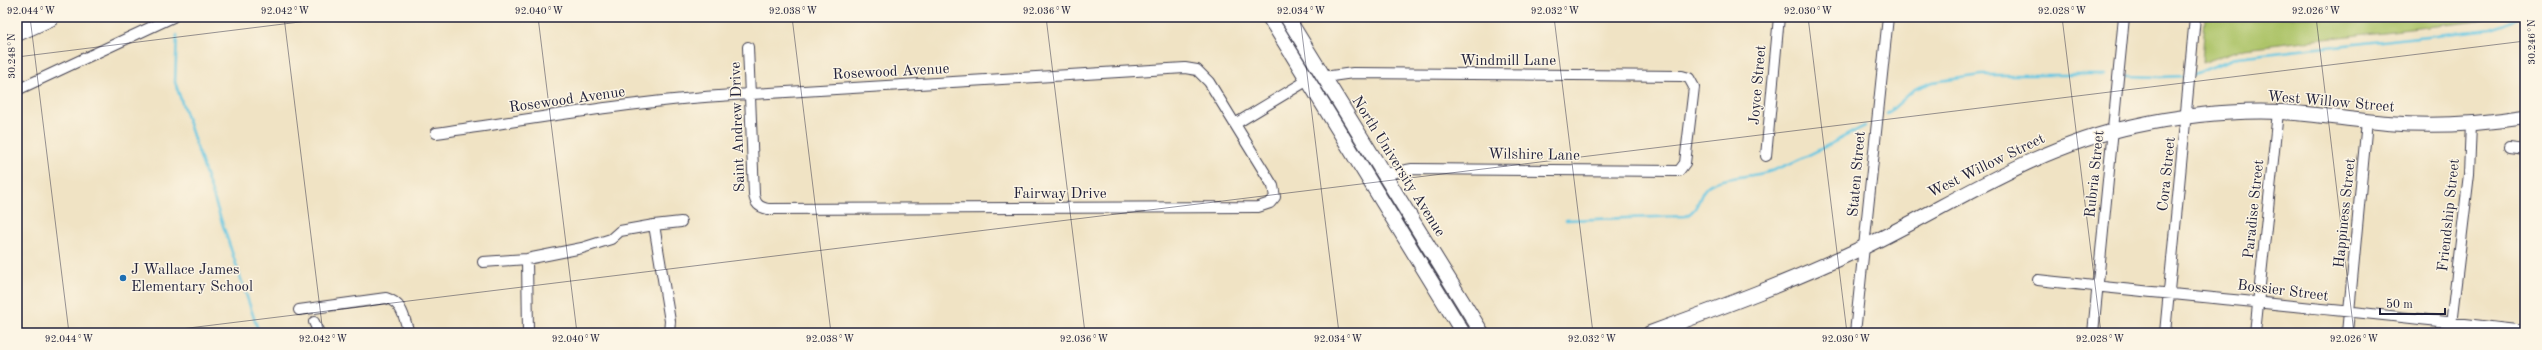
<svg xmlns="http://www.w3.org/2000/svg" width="2542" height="350" font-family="'Old Standard TT',serif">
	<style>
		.green { fill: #adc469; stroke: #687352 }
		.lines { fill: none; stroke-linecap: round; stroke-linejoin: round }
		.stream { stroke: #64c6e2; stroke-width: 2.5 }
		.minor-casing { stroke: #413f50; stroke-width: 12 }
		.secondary-casing { stroke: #413f50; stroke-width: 16 }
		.motorway-casing { stroke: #413f50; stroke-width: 20 }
		.minor { stroke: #fff; stroke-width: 10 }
		.secondary { stroke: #fff; stroke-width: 14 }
		.motorway { stroke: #fff; stroke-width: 18 }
		.ticks { fill: none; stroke: #22223b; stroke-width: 1; stroke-opacity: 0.45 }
		.poi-dot { fill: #1f6fb2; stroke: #fcf5e5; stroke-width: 1.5 }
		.labels { text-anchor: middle; stroke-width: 3; stroke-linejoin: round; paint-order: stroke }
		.street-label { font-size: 15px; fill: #22223b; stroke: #fcf5e5 }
		.poi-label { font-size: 15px; fill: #22223b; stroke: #fcf5e5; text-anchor: start }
		.neatline { fill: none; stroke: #22223b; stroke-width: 1.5 }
		.ticks-label { font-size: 10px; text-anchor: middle; fill: #22223b }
	</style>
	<rect width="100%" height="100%" fill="#fcf5e5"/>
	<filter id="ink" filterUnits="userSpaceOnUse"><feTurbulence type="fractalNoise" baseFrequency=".025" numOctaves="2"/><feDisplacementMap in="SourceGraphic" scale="8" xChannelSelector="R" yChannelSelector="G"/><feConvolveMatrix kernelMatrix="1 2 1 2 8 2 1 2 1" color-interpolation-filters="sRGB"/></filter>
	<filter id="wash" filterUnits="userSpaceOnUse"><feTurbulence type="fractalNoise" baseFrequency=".012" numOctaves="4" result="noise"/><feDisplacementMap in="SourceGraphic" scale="16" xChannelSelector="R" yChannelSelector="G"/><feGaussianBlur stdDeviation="0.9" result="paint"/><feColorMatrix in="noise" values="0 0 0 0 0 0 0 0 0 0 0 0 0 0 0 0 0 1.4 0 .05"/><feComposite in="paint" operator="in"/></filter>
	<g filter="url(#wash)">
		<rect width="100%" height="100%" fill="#f0e3c4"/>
		<path class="green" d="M2205 17H2493L2479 21 2245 48 2202 63Z"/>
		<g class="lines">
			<path class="stream" d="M177 35 175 82 259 333
				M2192 75 2237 57 2491 29 2503 25 2518 17
				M2127 76 2160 77 2187 76
				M1887 114 1915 89 1933 82 1982 75H2106
				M1566 220 1685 216C1702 210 1697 189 1713 183 1731 176 1752 177 1771 171 1804 160 1834 141 1865 126"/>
		</g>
	</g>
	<g filter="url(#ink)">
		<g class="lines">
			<defs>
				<path id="minor" d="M1324 77 1353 73 1682 76 1689 78 1694 87 1685 163 1679 171 1412 169 1385 174
					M17 90 173 17
					M1235 124 1308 80
					M436 133C540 118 645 99 751 94L1185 68 1197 70 1209 82 1273 186 1275 197 1270 203 1258 207 768 209C759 207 755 204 754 194L748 47
					M2509 147 2525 149
					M1766 156 1779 17
					M527 259 528 333
					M483 262 527 259 582 248 611 239 620 231 654 225
					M2038 280C2200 298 2363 311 2525 331
					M299 310 386 298C403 303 404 318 409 333
					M314 322 319 333
					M669 333 670 321 654 225 681 222
					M1855 333 1888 17
					M2093 333 2124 17
					M2165 333 2195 17
					M2255 333 2278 112
					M2347 333 2367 121
					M2450 333 2469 174 2471 123"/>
				<path id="secondary" d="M1269 17 1463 333
					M1287 17 1482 333
					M1650 333C1722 307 1795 280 1864 247 1953 204 2035 147 2134 126 2180 116 2233 110 2281 112 2316 114 2351 120 2387 123 2432 127 2480 124 2525 117"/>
				<path id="motorway" d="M17 32 50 17"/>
			</defs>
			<use href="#minor" class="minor-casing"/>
			<use href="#secondary" class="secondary-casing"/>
			<use href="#motorway" class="motorway-casing"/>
			<use href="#minor" class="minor"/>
			<use href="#secondary" class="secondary"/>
			<use href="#motorway" class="motorway"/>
		</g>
	</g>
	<path class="ticks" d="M30 17 69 333M284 17 323 333M538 17 577 333M792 17 831 333M1046 17 1085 333M1300 17 1339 333M1554 17 1593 333M1808 17 1847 333M2062 17 2101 333M2316 17 2354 333M17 57 340 17M148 333 2525 41"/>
	<circle class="poi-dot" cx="123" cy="278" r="4"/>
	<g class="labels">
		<g class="street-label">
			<text x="1508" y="65">Windmill Lane</text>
			<text transform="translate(891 71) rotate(-3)" y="5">Rosewood Avenue</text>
			<text transform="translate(1757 85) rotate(-85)" y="5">Joyce Street</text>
			<text transform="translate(567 99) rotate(-8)" y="5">Rosewood Avenue</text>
			<text transform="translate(2331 101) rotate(5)" y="5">West Willow Street</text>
			<text transform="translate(737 127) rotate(-92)" y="5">Saint Andrew Drive</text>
			<text transform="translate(1534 154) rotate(1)" y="5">Wilshire Lane</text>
			<text transform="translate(1986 165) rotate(-26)" y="5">West Willow Street</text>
			<text transform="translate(1399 166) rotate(58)" y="5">North University Avenue</text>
			<text transform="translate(1856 174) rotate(-85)" y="5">Staten Street</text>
			<text transform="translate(2094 174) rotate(-84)" y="5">Rubria Street</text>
			<text transform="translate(2166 174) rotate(-84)" y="5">Cora Street</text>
			<text x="1060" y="198">Fairway Drive</text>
			<text transform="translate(2253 209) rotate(-84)" y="5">Paradise Street</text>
			<text transform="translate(2344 213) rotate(-84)" y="5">Happiness Street</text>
			<text transform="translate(2448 215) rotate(-84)" y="5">Friendship Street</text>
			<text transform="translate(2283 290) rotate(7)" y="5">Bossier Street</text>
		</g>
		<g class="poi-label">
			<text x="131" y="274">J Wallace James<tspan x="131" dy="17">Elementary School</tspan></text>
		</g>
	</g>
	<rect width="2542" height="350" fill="none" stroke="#fcf5e5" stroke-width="44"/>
	<path d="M2380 308v6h65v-6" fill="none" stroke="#22223b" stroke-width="2"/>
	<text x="2386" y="308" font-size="12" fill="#22223b" stroke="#fcf5e5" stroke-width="3" paint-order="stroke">50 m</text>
	<rect x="22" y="22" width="2498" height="306" class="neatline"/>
	<g class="ticks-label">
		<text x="31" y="14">92.044°W</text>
		<text x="285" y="14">92.042°W</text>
		<text x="539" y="14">92.040°W</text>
		<text x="793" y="14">92.038°W</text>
		<text x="1047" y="14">92.036°W</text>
		<text x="1301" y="14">92.034°W</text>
		<text x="1555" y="14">92.032°W</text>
		<text x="1808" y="14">92.030°W</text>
		<text x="2062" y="14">92.028°W</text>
		<text x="2316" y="14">92.026°W</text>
		<text transform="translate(2531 42) rotate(-90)" y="4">30.246°N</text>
		<text transform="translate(11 56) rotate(-90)" y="4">30.248°N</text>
		<text x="69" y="342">92.044°W</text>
		<text x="323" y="342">92.042°W</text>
		<text x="576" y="342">92.040°W</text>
		<text x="830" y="342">92.038°W</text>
		<text x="1084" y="342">92.036°W</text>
		<text x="1338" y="342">92.034°W</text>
		<text x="1592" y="342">92.032°W</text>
		<text x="1846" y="342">92.030°W</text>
		<text x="2100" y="342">92.028°W</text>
		<text x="2354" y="342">92.026°W</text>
	</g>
</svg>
